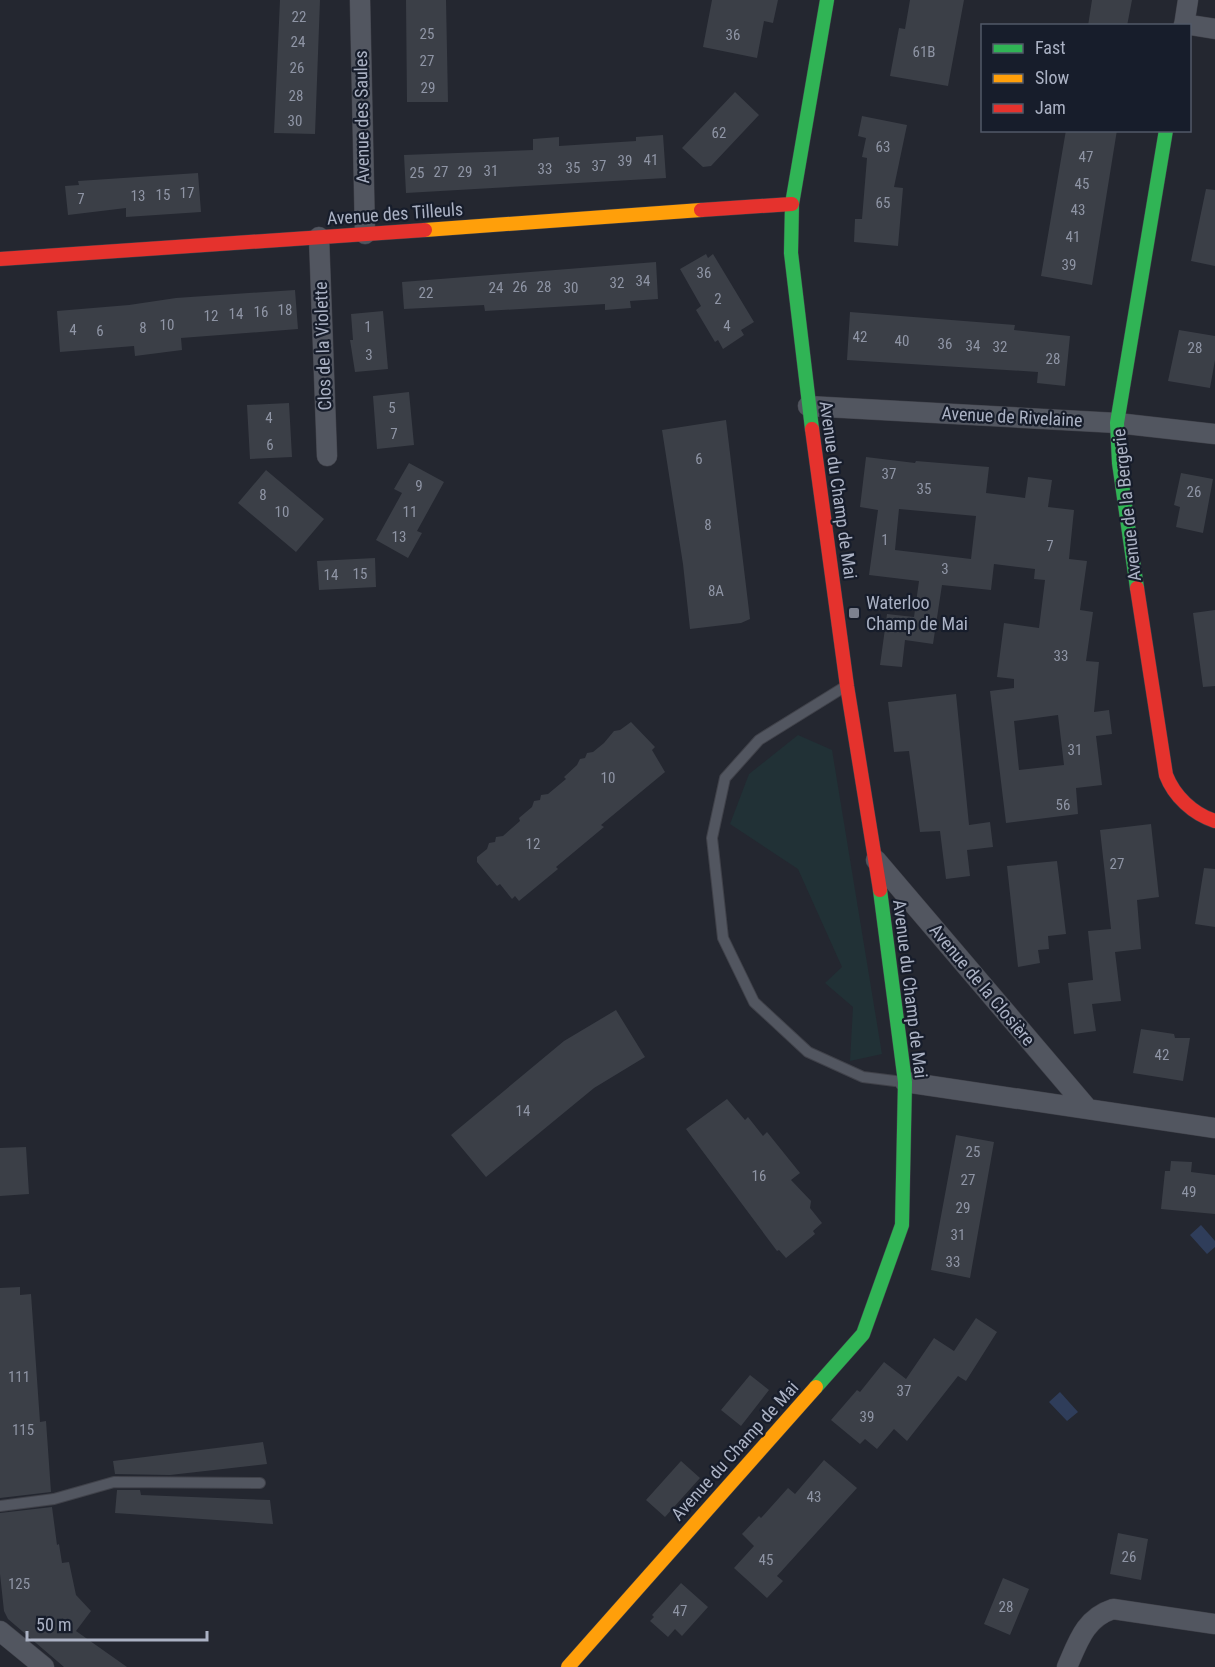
<svg xmlns="http://www.w3.org/2000/svg" width="1215" height="1667" font-family="'Roboto Condensed',sans-serif">
	<style>
		.green { fill: #213136 }
		.water { fill: #2f3d5a }
		.building { fill: #3b3f47; fill-rule: evenodd }
		.lines { fill: none; stroke-linecap: round; stroke-linejoin: round }
		.lane-casing { stroke: #40424a; stroke-width: 12 }
		.street-casing { stroke: #40424a; stroke-width: 21 }
		.fast-casing { stroke: #40424a; stroke-width: 15 }
		.slow-casing { stroke: #40424a; stroke-width: 15 }
		.jam-casing { stroke: #40424a; stroke-width: 15 }
		.lane { stroke: #525660; stroke-width: 10 }
		.street { stroke: #525660; stroke-width: 20 }
		.fast { stroke: #30b455; stroke-width: 14 }
		.slow { stroke: #ff9f0a; stroke-width: 14 }
		.jam { stroke: #e5322d; stroke-width: 14 }
		.poi-dot { fill: #7c8190; stroke: #171d2b; stroke-width: 2 }
		.labels { text-anchor: middle; stroke-width: 4.5; stroke-linejoin: round; paint-order: stroke }
		.number-label { font-size: 15px; fill: #8f95a5 }
		.street-label { font-size: 18px; fill: #abb2c4; stroke: #171d2b }
		.poi-label { font-size: 18px; fill: #abb2c4; stroke: #171d2b; text-anchor: start }
	</style>
	<rect width="100%" height="100%" fill="#242730"/>
	<path class="green" d="M798 735 832 750 882 1054 850 1061 853 1007 825 983 842 967 798 869 730 824 749 774Z"/>
	<path class="water" d="M1201 1225 1215 1241V1247L1207 1254 1190 1235Z
		M1060 1392 1078 1412 1067 1421 1049 1402Z"/>
	<path class="building" d="M280 0H320L315 134 274 133Z
		M406 0H446L448 102H407Z
		M712 0H778L773 23 764 21 757 58 703 47Z
		M910 0H964L948 86 890 76 899 28 905 29Z
		M1092 0H1132L1127 26H1088Z
		M735 92 759 115 711 166 703 167 682 148Z
		M862 116 907 125 894 187 903 188 898 246 854 242 855 219H862L867 158 862 157 866 138 858 136Z
		M1066 130H1117L1092 285 1041 276Z
		M663 135 666 178 406 193 404 155 533 150V139L559 137V146L636 141V137Z
		M198 173 201 212 126 217V208L68 215 65 186 79 185 78 181Z
		M1206 189 1215 190V266L1191 261Z
		M706 254 708 258 713 254 754 322 741 330 744 335 723 349 718 340 715 342 696 310 701 306 680 269Z
		M656 262 658 299 630 301 631 308 605 310V304L485 311 484 305 404 309 402 282Z
		M295 290 298 329 181 338 182 350 135 356 134 346 60 352 57 311 129 305 176 298Z
		M383 311 388 369 355 372 350 340H353L351 314Z
		M850 312 1015 325 1014 330 1070 336 1065 386 1037 383 1038 372 847 360Z
		M1179 330 1215 336V360L1210 388 1168 381Z
		M409 392 414 445 377 449 373 396Z
		M289 403 292 457 250 459 247 405Z
		M726 420 750 619 741 623 690 629 683 564 662 430Z
		M866 457 915 463 916 461 989 467 986 493 1025 498 1028 477 1052 480 1048 507 1074 510 1069 559 1087 561 1080 610 1093 612 1086 661 1099 662 1094 712 1109 710 1112 734 1096 736 1102 785 1076 788 1078 814 1006 823 990 691 1014 688V679L997 677 1004 623 1039 628 1045 580 1034 579 1035 569 994 564 991 590 942 585 933 644 905 640 902 667 880 665 887 614 914 617 919 581 869 575 878 510 860 507ZM899 509 976 516 971 559 895 550ZM1058 715 1064 765 1019 770 1014 721Z
		M409 463 444 482 417 531 422 533 408 558 376 540 402 493 394 489Z
		M266 470 324 519 296 552 238 503Z
		M1181 473 1213 479 1203 533 1176 527 1180 507 1174 505Z
		M375 558 376 587 319 590 317 561Z
		M1215 610V686L1203 687 1193 613Z
		M956 694 969 825 990 822 993 847 967 850 970 876 946 879 940 831 920 832 909 751 894 752 888 702Z
		M631 722 655 747 652 750 665 772 601 825 604 827 556 867 558 869 519 901 515 896 512 899 500 884 497 886 477 862V857L487 849 489 843 495 842 496 837 503 836 520 821 519 818 532 807 534 801 540 800 541 795 548 794 566 779 564 777 577 765 580 759 585 758 587 753 593 752 604 743 614 731 620 730Z
		M1151 824 1159 897 1137 900 1141 949 1115 952 1121 1001 1092 1004 1096 1031 1074 1034 1068 983 1093 980 1088 931 1111 929 1100 830Z
		M1057 861 1066 934 1048 936 1049 949 1038 950 1040 963 1018 967 1007 866Z
		M1204 868 1215 869V927L1195 924Z
		M616 1010 645 1057 594 1088 486 1177 451 1135 564 1041Z
		M1141 1029 1174 1034 1175 1038H1190L1183 1081 1133 1073Z
		M727 1099 745 1120 748 1117 763 1136 767 1132 800 1173 791 1180 811 1201 810 1208 822 1223 813 1231 815 1234 786 1258 779 1250 777 1251 686 1129Z
		M956 1135 994 1142 970 1278 931 1270Z
		M26 1147 29 1194 0 1196V1148Z
		M1171 1161 1192 1162 1191 1172 1215 1175V1214L1161 1209 1165 1171H1170Z
		M20 1287V1295L31 1294 40 1422 46 1421 51 1492 0 1498V1288Z
		M976 1318 997 1332 966 1381 958 1376 907 1441 894 1429 877 1449 865 1439 860 1444 831 1420 857 1390 860 1392 884 1362 906 1379 934 1338 954 1351Z
		M750 1375 769 1390 741 1426 721 1410Z
		M263 1442 267 1464 170 1475 115 1474 113 1461Z
		M824 1460 857 1488 777 1576 783 1581 767 1598 734 1568 754 1546 742 1534 759 1516 761 1518 788 1488 795 1494Z
		M681 1461 700 1478 665 1517 646 1500Z
		M117 1490H140L141 1495 270 1500 273 1524 115 1513Z
		M52 1507 57 1545 59 1544 62 1563 69 1562 76 1595 91 1611 76 1631 127 1667H64L8 1619 4 1611 0 1574V1513Z
		M1118 1533 1148 1539 1141 1580 1110 1574Z
		M1003 1578 1029 1589 1010 1635 984 1624Z
		M681 1583 708 1607 682 1636 675 1629 668 1637 650 1621 654 1617 652 1615Z"/>
	<g class="lines">
		<defs>
			<path id="lane" d="M846 686 759 740 725 778 712 838 723 938 754 1002 808 1052 863 1077 903 1082
				M0 1506 54 1499 114 1482 260 1483"/>
			<path id="street" d="M360 0 365 234
				M1184 24 1215 29
				M1184 26 1188 0
				M319 237 327 456
				M808 406 1117 423 1215 434
				M876 860 1088 1109
				M905 1082 1215 1128
				M0 1631 44 1667
				M1067 1667C1078 1642 1085 1618 1113 1609L1215 1624"/>
			<path id="fast" d="M812 429 791 253 792 204 827 0
				M1137 588 1119 463 1117 423 1166 130
				M816 1387 863 1334 902 1225 905 1082 880 890"/>
			<path id="slow" d="M425 230 701 210
				M568 1667 816 1387"/>
			<path id="jam" d="M701 210 792 204
				M0 259 425 230
				M812 429 847 686 880 890
				M1137 588 1166 775C1174 796 1193 814 1215 821"/>
		</defs>
		<use href="#lane" class="lane-casing"/>
		<use href="#street" class="street-casing"/>
		<use href="#fast" class="fast-casing"/>
		<use href="#slow" class="slow-casing"/>
		<use href="#jam" class="jam-casing"/>
		<use href="#lane" class="lane"/>
		<use href="#street" class="street"/>
		<use href="#fast" class="fast"/>
		<use href="#slow" class="slow"/>
		<use href="#jam" class="jam"/>
	</g>
	<rect class="poi-dot" x="848" y="607" width="12" height="12" rx="3"/>
	<g class="labels">
		<g class="number-label">
			<text x="299" y="22">22</text>
			<text x="427" y="39">25</text>
			<text x="733" y="40">36</text>
			<text x="298" y="47">24</text>
			<text x="924" y="57">61B</text>
			<text x="427" y="66">27</text>
			<text x="297" y="73">26</text>
			<text x="428" y="93">29</text>
			<text x="296" y="101">28</text>
			<text x="295" y="126">30</text>
			<text x="719" y="138">62</text>
			<text x="883" y="152">63</text>
			<text x="1086" y="162">47</text>
			<text x="651" y="165">41</text>
			<text x="625" y="166">39</text>
			<text x="599" y="171">37</text>
			<text x="573" y="173">35</text>
			<text x="545" y="174">33</text>
			<text x="491" y="176">31</text>
			<text x="441" y="177">27</text>
			<text x="465" y="177">29</text>
			<text x="417" y="178">25</text>
			<text x="1082" y="189">45</text>
			<text x="187" y="198">17</text>
			<text x="163" y="200">15</text>
			<text x="138" y="201">13</text>
			<text x="81" y="204">7</text>
			<text x="883" y="208">65</text>
			<text x="1078" y="215">43</text>
			<text x="1073" y="242">41</text>
			<text x="1069" y="270">39</text>
			<text x="704" y="278">36</text>
			<text x="643" y="286">34</text>
			<text x="617" y="288">32</text>
			<text x="520" y="292">26</text>
			<text x="544" y="292">28</text>
			<text x="496" y="293">24</text>
			<text x="571" y="293">30</text>
			<text x="426" y="298">22</text>
			<text x="718" y="304">2</text>
			<text x="285" y="315">18</text>
			<text x="261" y="317">16</text>
			<text x="236" y="319">14</text>
			<text x="211" y="321">12</text>
			<text x="167" y="330">10</text>
			<text x="727" y="331">4</text>
			<text x="368" y="332">1</text>
			<text x="143" y="333">8</text>
			<text x="73" y="335">4</text>
			<text x="100" y="336">6</text>
			<text x="860" y="342">42</text>
			<text x="902" y="346">40</text>
			<text x="945" y="349">36</text>
			<text x="973" y="351">34</text>
			<text x="1000" y="352">32</text>
			<text x="1195" y="353">28</text>
			<text x="369" y="360">3</text>
			<text x="1053" y="364">28</text>
			<text x="392" y="413">5</text>
			<text x="269" y="423">4</text>
			<text x="394" y="439">7</text>
			<text x="270" y="450">6</text>
			<text x="699" y="464">6</text>
			<text x="889" y="479">37</text>
			<text x="419" y="491">9</text>
			<text x="924" y="494">35</text>
			<text x="1194" y="497">26</text>
			<text x="263" y="500">8</text>
			<text x="282" y="517">10</text>
			<text x="410" y="517">11</text>
			<text x="708" y="530">8</text>
			<text x="399" y="542">13</text>
			<text x="885" y="545">1</text>
			<text x="1050" y="551">7</text>
			<text x="945" y="574">3</text>
			<text x="360" y="579">15</text>
			<text x="331" y="580">14</text>
			<text x="716" y="596">8A</text>
			<text x="1061" y="661">33</text>
			<text x="1075" y="755">31</text>
			<text x="608" y="783">10</text>
			<text x="1063" y="810">56</text>
			<text x="533" y="849">12</text>
			<text x="1117" y="869">27</text>
			<text x="1162" y="1060">42</text>
			<text x="523" y="1116">14</text>
			<text x="973" y="1157">25</text>
			<text x="759" y="1181">16</text>
			<text x="968" y="1185">27</text>
			<text x="1189" y="1197">49</text>
			<text x="963" y="1213">29</text>
			<text x="958" y="1240">31</text>
			<text x="953" y="1267">33</text>
			<text x="19" y="1382">111</text>
			<text x="904" y="1396">37</text>
			<text x="867" y="1422">39</text>
			<text x="23" y="1435">115</text>
			<text x="814" y="1502">43</text>
			<text x="1129" y="1562">26</text>
			<text x="766" y="1565">45</text>
			<text x="19" y="1589">125</text>
			<text x="1006" y="1612">28</text>
			<text x="680" y="1616">47</text>
		</g>
		<g class="street-label">
			<text transform="translate(362 117) rotate(-91)" y="6">Avenue des Saules</text>
			<text transform="translate(395 214) rotate(-4)" y="6">Avenue des Tilleuls</text>
			<text transform="translate(323 346) rotate(-92)" y="6">Clos de la Violette</text>
			<text transform="translate(1012 417) rotate(3)" y="6">Avenue de Rivelaine</text>
			<text transform="translate(838 490) rotate(82)" y="6">Avenue du Champ de Mai</text>
			<text transform="translate(1127 505) rotate(-96)" y="6">Avenue de la Bergerie</text>
			<text transform="translate(982 985) rotate(50)" y="6">Avenue de la Closière</text>
			<text transform="translate(910 989) rotate(83)" y="6">Avenue du Champ de Mai</text>
			<text transform="translate(735 1451) rotate(-48)" y="6">Avenue du Champ de Mai</text>
		</g>
		<g class="poi-label">
			<text x="866" y="609">Waterloo<tspan x="866" dy="21">Champ de Mai</tspan></text>
		</g>
	</g>
	<rect x="981" y="24" width="210" height="108" fill="#171d2b" stroke="#525968" stroke-width="1.5"/>
	<rect x="993" y="44" width="30" height="9" fill="#30b455" stroke="#525968" stroke-width="1.5"/>
	<text x="1035" y="54" font-size="18" fill="#abb2c4">Fast</text>
	<rect x="993" y="74" width="30" height="9" fill="#ff9f0a" stroke="#525968" stroke-width="1.5"/>
	<text x="1035" y="84" font-size="18" fill="#abb2c4">Slow</text>
	<rect x="993" y="104" width="30" height="9" fill="#e5322d" stroke="#525968" stroke-width="1.5"/>
	<text x="1035" y="114" font-size="18" fill="#abb2c4">Jam</text>
	<path d="M27 1631v9h180v-9" fill="none" stroke="#abb2c4" stroke-width="3"/>
	<text x="36" y="1631" font-size="18" fill="#abb2c4" stroke="#171d2b" stroke-width="4.5" paint-order="stroke">50 m</text>
</svg>
